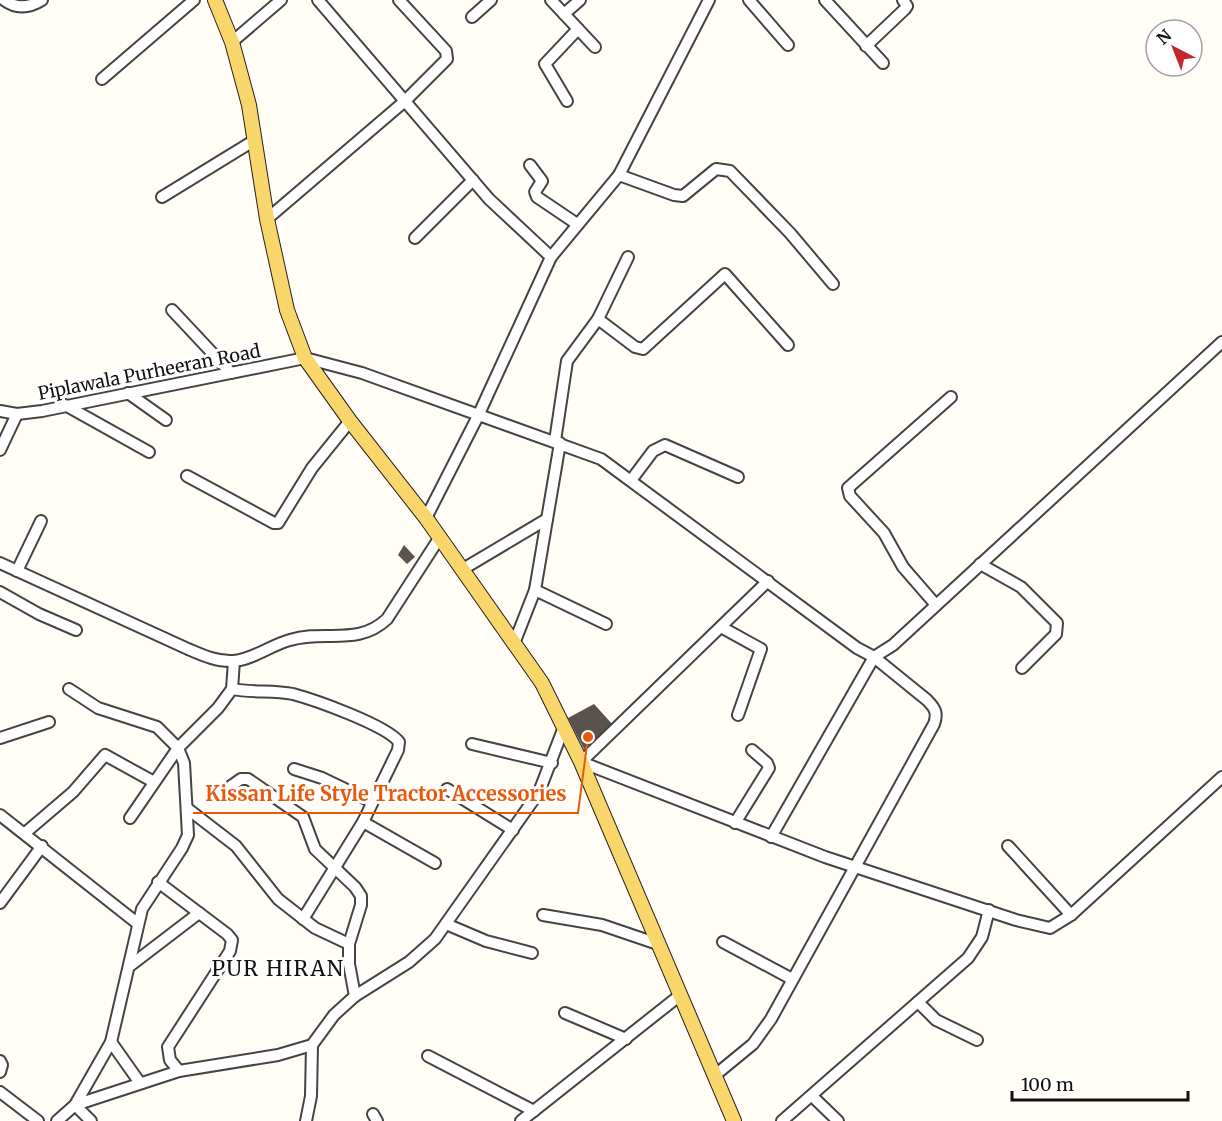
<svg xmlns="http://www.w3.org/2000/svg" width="1222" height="1121" font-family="Merriweather,serif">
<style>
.building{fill:#5a524d}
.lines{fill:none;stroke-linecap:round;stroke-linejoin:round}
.minor-casing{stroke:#444;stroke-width:14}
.major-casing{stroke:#222;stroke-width:16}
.minor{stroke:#fff;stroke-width:10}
.major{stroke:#f9d66b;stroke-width:14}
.labels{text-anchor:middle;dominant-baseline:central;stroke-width:6;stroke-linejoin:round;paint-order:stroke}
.street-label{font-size:18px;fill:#111;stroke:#fff}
.quarter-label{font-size:21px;letter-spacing:1.5px;fill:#111;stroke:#fff}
.leader{fill:none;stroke:#e8590c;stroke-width:2}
.callout-dot{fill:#e8590c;stroke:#fff;stroke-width:2}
.callout-label{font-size:20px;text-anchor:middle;font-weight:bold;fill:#e8590c;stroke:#fff;stroke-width:6;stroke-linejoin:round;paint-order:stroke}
</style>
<rect width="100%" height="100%" fill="#fffdf5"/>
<!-- building -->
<g class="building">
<polygon points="404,545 415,557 407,564 398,555"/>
<polygon points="594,704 613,725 584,749 568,718"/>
</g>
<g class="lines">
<!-- minor casing -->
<g class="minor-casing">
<g id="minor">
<path d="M4,0C16,9 29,8 42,0"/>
<polyline points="318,0 489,199 551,257"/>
<polyline points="551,0 595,47"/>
<polyline points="749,0 788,45"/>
<polyline points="825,0 883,63"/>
<polyline points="564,14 580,0"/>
<polyline points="472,17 491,0"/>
<polyline points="232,42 281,0"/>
<polyline points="866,46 905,9 907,6 903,0"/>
<polyline points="102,79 194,0"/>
<polyline points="567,101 545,64 578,29"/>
<polyline points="530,165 542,181 535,192 537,197 577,224"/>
<polyline points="619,175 674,195 683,196 716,169 730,171 790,233 833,284"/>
<polyline points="162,197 255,140"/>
<polyline points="267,219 405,101 447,59 446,51 399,0"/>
<polyline points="415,238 473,180"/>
<polyline points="172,310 231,373"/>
<polyline points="598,319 635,347 643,349 725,274 788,345"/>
<polyline points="128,393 166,420"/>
<polyline points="65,405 149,452"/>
<path d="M0,411L17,414L42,411L305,358L362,373L601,459L857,648L874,657L927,700C935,708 938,713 934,724L771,1019L753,1044L714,1076"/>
<polyline points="555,441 567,361 598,319 628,257"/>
<polyline points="0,450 17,414"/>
<polyline points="187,476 274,523 278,523 312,468 350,421"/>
<polyline points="632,479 653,451 665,445 738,477"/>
<polyline points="426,518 478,416 551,257 619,175 709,0"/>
<path d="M0,563L188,649C202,655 217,662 233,661C252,660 271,645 290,640C325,629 357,647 387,619L440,537"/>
<polyline points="980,564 1021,587 1057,623 1056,634 1022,668"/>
<polyline points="463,569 547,519"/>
<polyline points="17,571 41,521"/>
<polyline points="768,581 581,762 825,857 1016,920 1050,928 1071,915 1222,777"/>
<polyline points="535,590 606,624"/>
<polyline points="0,592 39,614 76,630"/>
<polyline points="936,605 903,567 884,533 850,496 848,488 951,397"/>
<polyline points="721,627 761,649 738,715"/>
<polyline points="515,641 535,590 560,443"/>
<polyline points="69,689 98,708 157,727 178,748 184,763 188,835 182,848 142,909 111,1042 75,1105 91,1121"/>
<path d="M232,689C252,693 273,690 293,694C315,700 386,725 399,742L398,750L363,822L303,919"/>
<polyline points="0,738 49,722"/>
<polyline points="472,744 552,763"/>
<polyline points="294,769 322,778 372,802"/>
<polyline points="447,789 513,830"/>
<polyline points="188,809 236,846 278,899 315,928 349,944"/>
<polyline points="0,815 137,923"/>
<polyline points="130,818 178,748 218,708 232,689 234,661"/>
<polyline points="363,822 435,863"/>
<polyline points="735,823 769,768 767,763 752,750"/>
<polyline points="25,833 73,792 105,755 154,782"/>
<polyline points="771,837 874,657 893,645 1222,342"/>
<polyline points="1008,846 1071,915"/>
<polyline points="158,882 227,934 232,940 230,951 168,1047 170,1060 179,1071"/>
<polyline points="0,903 42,846"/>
<polyline points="543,915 602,925 658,944"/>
<polyline points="446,924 486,941 532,953"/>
<polyline points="723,942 792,979"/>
<polyline points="131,965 199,913"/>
<polyline points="355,996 409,962 435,939 539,792 564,727"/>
<polyline points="918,1002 936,1020 977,1040"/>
<polyline points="565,1013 626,1039"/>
<polyline points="111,1042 140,1083"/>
<polyline points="428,1056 534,1111"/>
<polyline points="0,1061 2,1065 0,1072"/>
<polyline points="0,1092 38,1121"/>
<polyline points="812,1096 838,1121"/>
<polyline points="373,1114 377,1121"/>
<polyline points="57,1121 75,1105 179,1071 278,1055 312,1045 334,1015 355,996 349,964 349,944 361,905 361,896 355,887 315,849 303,817 248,779 241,779 231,786"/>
<polyline points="306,1121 311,1096 312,1045"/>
<polyline points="521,1121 679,996"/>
<polyline points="782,1121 968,958 982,937 989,910"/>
</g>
</g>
<!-- major casing -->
<g class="major-casing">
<polyline id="major" points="215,0 232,42 249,105 267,219 287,310 305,358 350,421 426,518 542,683 581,762 734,1121"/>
</g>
<!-- minor -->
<use href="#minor" class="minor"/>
<!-- major -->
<use href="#major" class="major"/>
</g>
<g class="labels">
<!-- street labels -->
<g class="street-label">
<text transform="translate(149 372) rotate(-11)">Piplawala Purheeran Road</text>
</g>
<!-- quarter labels -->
<g class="quarter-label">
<text x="278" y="968">PUR HIRAN</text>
</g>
</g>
<!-- callouts -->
<path class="leader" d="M588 737L578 813H193"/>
<circle class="callout-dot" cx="588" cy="737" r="6"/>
<g class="callout-label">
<text x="386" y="801">Kissan Life Style Tractor Accessories</text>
</g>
<!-- north arrow -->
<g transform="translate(1174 48) rotate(318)"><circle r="28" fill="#ffffff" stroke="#a0a0a0" stroke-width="1.5"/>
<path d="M0-4.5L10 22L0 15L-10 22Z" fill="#c4262e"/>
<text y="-9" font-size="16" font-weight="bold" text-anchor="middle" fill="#111111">N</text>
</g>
<!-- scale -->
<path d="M1012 1091v9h176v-9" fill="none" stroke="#111111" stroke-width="3"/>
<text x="1021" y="1091" font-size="18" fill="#111111" stroke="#ffffff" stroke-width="4.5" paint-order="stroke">100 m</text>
</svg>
